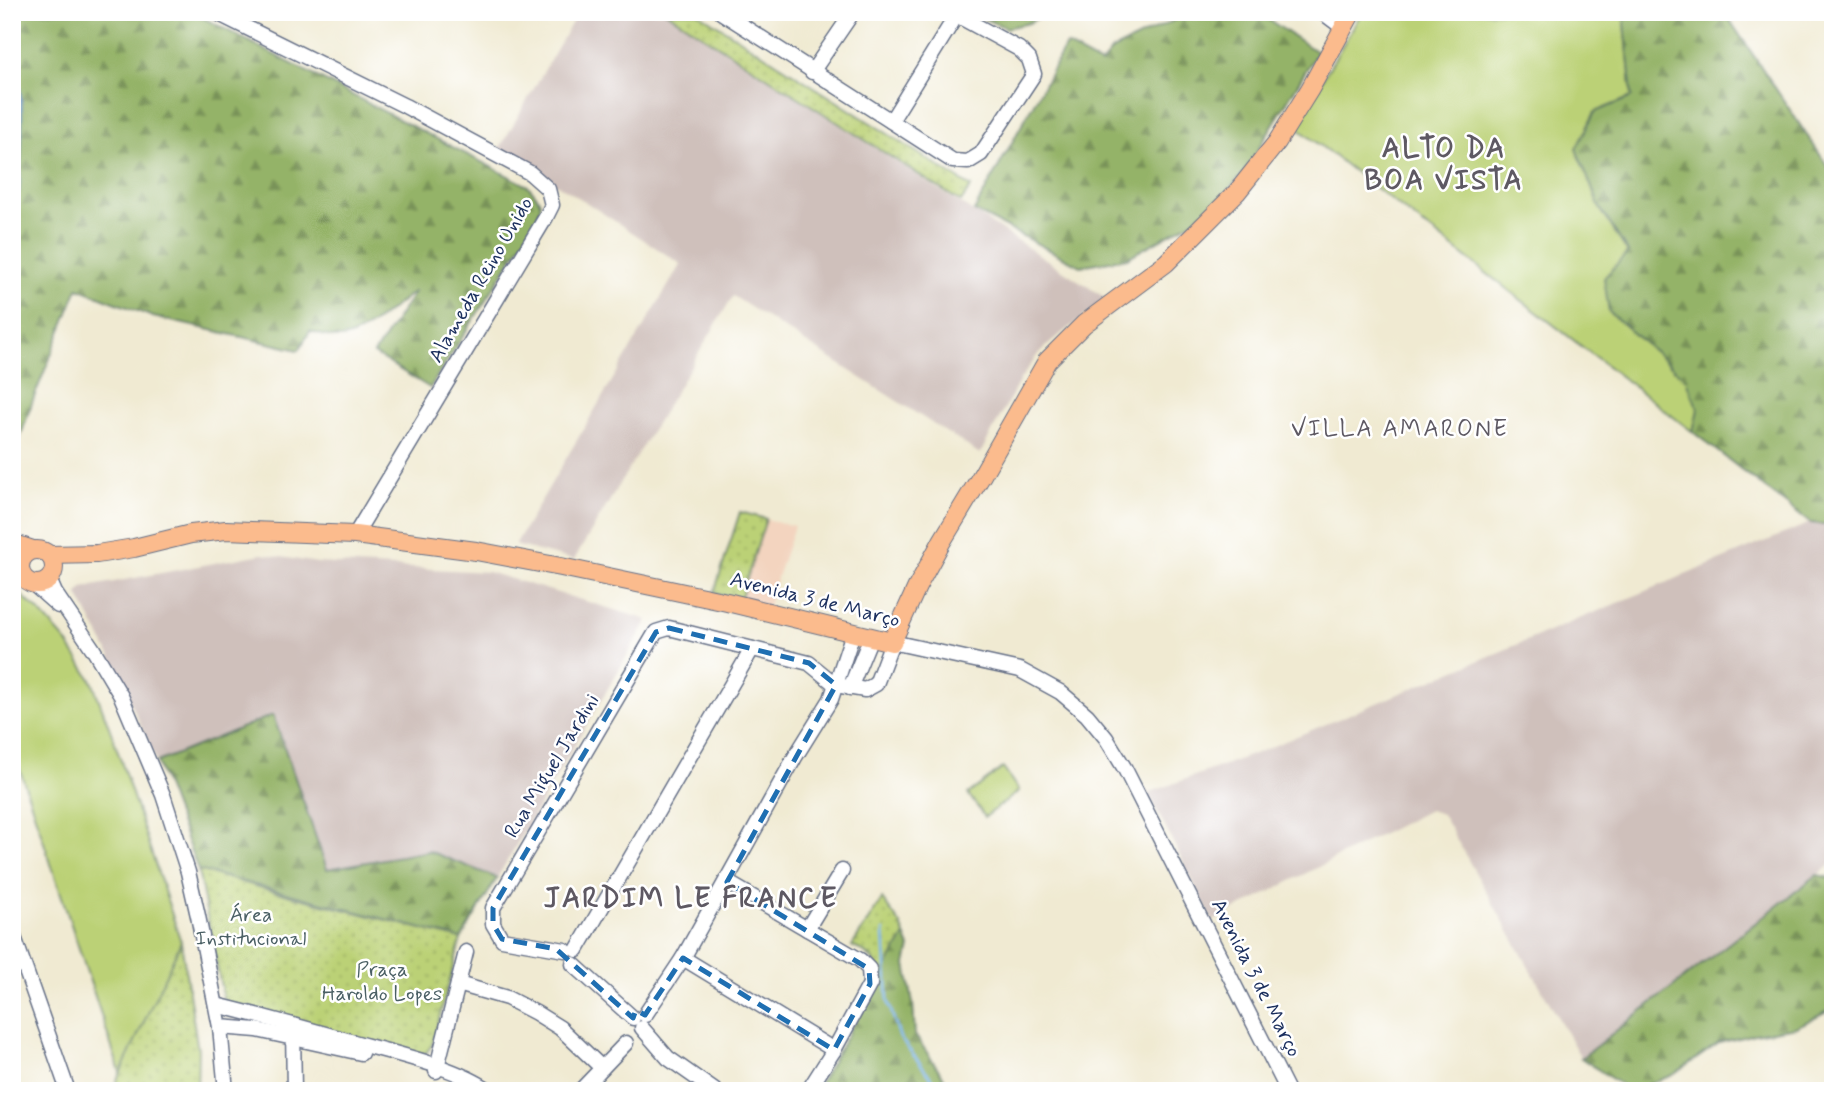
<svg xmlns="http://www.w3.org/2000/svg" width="1845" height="1103" font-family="Mynerve,sans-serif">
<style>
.built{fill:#f3d4bf}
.industrial{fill:#cfc0bb}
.grass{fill:#bbd176;stroke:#6b806a;stroke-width:2}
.forest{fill:url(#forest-firs);stroke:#587162;stroke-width:2}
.park{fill:url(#park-dots);stroke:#6b806a;stroke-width:2}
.water{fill:#81b9f1;stroke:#4e74a8;stroke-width:2}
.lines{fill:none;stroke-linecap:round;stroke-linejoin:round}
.stream{stroke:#81b9f1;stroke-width:2.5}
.minor-casing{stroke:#667087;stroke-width:17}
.major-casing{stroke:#667087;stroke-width:20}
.minor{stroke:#fff;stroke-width:14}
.major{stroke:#fbbb8d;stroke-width:18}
.marked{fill:none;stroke:#1f6fb2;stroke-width:5;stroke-dasharray:14 9;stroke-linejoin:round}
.labels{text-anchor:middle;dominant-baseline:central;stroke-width:5;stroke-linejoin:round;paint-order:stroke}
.street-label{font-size:21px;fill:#1b2f5e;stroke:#fff}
.park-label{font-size:21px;fill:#4b6065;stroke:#fff}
.quarter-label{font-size:24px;letter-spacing:2px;fill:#5e5963;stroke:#fff}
.district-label{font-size:28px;font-weight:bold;letter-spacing:2px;fill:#5e5963;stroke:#fff}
</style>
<defs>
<pattern id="forest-firs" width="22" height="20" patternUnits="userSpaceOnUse" patternTransform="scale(1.75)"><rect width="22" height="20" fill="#94b367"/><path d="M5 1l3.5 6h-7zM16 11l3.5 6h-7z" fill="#789258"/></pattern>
<pattern id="park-dots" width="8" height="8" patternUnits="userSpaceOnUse" patternTransform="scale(1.75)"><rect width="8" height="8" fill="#bbd176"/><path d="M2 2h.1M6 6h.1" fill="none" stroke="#a0b468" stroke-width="1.8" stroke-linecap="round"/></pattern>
</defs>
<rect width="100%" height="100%" fill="#fff"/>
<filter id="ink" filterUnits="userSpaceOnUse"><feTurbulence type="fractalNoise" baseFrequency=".0143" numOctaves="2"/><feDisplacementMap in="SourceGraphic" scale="14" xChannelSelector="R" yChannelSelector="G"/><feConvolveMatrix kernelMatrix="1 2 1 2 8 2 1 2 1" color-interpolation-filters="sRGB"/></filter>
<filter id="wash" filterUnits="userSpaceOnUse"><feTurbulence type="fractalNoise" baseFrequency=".00686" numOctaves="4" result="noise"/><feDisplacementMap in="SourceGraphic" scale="28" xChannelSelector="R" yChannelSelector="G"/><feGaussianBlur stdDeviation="1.57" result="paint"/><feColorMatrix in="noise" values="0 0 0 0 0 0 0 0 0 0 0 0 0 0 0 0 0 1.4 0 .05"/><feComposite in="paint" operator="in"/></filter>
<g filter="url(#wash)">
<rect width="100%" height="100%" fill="#f0ead2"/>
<!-- built -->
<polygon class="built" points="766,519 794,526 767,608 740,600"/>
<!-- industrial -->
<g class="industrial">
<polygon points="578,12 666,12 1107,299 1063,332 1038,354 1021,378 980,454 733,296 574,560 515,545 681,264 570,192 498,151"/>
<polygon points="1810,523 1833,525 1833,863 1581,1058 1442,814 1429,810 1213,921 1148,793 1254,754"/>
<polygon points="262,554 318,563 488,572 648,620 497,878 429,851 327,869 273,715 157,762 111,657 78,595 82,588"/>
</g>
<!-- grass -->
<g class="grass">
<polygon points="1362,12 1624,12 1632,97 1595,112 1600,208 1628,253 1609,312 1686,379 1698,409 1693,432 1295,126"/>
<polygon points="12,587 40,612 66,641 92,681 115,743 181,942 121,1075 12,746"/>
<polygon points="1003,768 1019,791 985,817 968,794"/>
</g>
<!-- forest -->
<g class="forest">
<path d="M12,12H192L528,186C545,204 542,205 533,226L430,388L374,354L415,291C396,304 364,336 342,338C332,339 319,334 310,331L299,350L153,317L78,288L33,400L12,461V276L16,257L12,256Z"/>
<polygon points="969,12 1047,12 1029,23 1006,28"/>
<polygon points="1191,12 1257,12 1317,52 1243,174 1207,213 1127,258 1080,266 974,211 1066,45 1101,64 1112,50"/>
<polygon points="1624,12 1730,12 1731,22 1833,174 1833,525 1810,523 1693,432 1698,409 1686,379 1609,312 1604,278 1628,252 1600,208 1576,149 1595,112 1632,97"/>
<polygon points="273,715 327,869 429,851 497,878 461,939 198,870 157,762"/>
<polygon points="1817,875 1833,878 1833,1009 1796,1027 1754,1034 1719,1043 1673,1075 1630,1091 1581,1058"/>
<polygon points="905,935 910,947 906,964 913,1003 915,1035 953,1091 815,1091"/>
</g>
<!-- park -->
<g class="park">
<polygon points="666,12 697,12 971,187 961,202"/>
<polygon points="740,512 766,519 740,600 714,593"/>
<polygon points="198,870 291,896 461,939 432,1045 426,1053 418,1054 224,1002"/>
<path d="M882,899L901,925L905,935L879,980C878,960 869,954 852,946Z"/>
<polygon points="181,942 198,1050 197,1091 112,1091"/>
</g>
<!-- water -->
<path class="water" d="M12,64C28,85 20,162 19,191L12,200Z"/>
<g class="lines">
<!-- stream -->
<polyline class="stream" points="884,931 888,1001 900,1038 930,1076 938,1091"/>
</g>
</g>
<g filter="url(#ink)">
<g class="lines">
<!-- minor casing -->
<g class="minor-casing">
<g id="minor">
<polyline points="215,12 405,106 530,173 548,189 552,205 546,217 355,535"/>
<polyline points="721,12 953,161 968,162 981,154 1034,74 1029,59 1019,49 951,12"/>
<polyline points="1322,12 1342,27"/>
<polyline points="812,72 853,12"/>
<polyline points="891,121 956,16"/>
<polyline points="49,579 55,593 93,649 121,696 163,795 188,872 198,916 220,1027 226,1091"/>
<polyline points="32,583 58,606"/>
<polyline points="850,688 871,637"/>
<polyline points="727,882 860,960 869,969 870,984 834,1050 808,1091"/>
<polyline points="807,929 842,871"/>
<polyline points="12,931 68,1091"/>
<polyline points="565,950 502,939 493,924 493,908 656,632 669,628 809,663 836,685 865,690 876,684 892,642 1020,670 1060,692 1087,715 1106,738 1125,769 1288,1091"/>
<polyline points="577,950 752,649"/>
<polyline points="683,958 834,1050"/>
<polyline points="573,964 633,1018"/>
<polyline points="458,984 507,998 536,1013 560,1028 602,1068"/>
<path d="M216,1005C267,1017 318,1032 368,1046C405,1056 459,1069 490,1091"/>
<polyline points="645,1015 683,958 795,757 831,699 853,633"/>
<polyline points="220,1027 257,1030 361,1053"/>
<polyline points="642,1028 668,1058 715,1091"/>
<polyline points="293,1029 294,1091"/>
<polyline points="436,1071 466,952"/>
<polyline points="580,1091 626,1043"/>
</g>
</g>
<!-- major casing -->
<g class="major-casing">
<g id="major">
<polyline points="12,543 33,550"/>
<circle cx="37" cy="567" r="17"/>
<polyline points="49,555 97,554 134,548 191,534 226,530 355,535 476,551 561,567 727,602 892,642 917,587 942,541 982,475 1047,361 1084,324 1166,263 1237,192 1277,142 1310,89 1352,12"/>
</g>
</g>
<!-- minor -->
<use href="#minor" class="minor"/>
<!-- major -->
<use href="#major" class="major"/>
</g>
</g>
<!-- marked area -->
<path class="marked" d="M669,628L809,663L836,685L727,882L869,969L870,984L834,1050L683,958L645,1015L636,1010L633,1018L556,949L502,939L493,924V908L656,632Z"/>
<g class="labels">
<!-- street labels -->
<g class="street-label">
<text transform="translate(481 280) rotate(-60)">Alameda Reino Unido</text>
<text transform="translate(815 600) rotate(14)">Avenida 3 de Março</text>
<text transform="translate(552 766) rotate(-59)">Rua Miguel Jardini</text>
<text transform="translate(1256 978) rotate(63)">Avenida 3 de Março</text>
</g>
<!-- park labels -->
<g class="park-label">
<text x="251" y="915">Área<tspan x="251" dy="24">Institucional</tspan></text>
<text x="382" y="970">Praça<tspan x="382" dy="24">Haroldo Lopes</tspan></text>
</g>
<!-- quarter labels -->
<g class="quarter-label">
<text x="1400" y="429">VILLA AMARONE</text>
</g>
<!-- district labels -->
<g class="district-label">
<text x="1444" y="149">ALTO DA<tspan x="1444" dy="32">BOA VISTA</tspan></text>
<text x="691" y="899">JARDIM LE FRANCE</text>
</g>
</g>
<!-- margin -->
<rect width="1845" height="1103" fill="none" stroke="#fff" stroke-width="42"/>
</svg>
